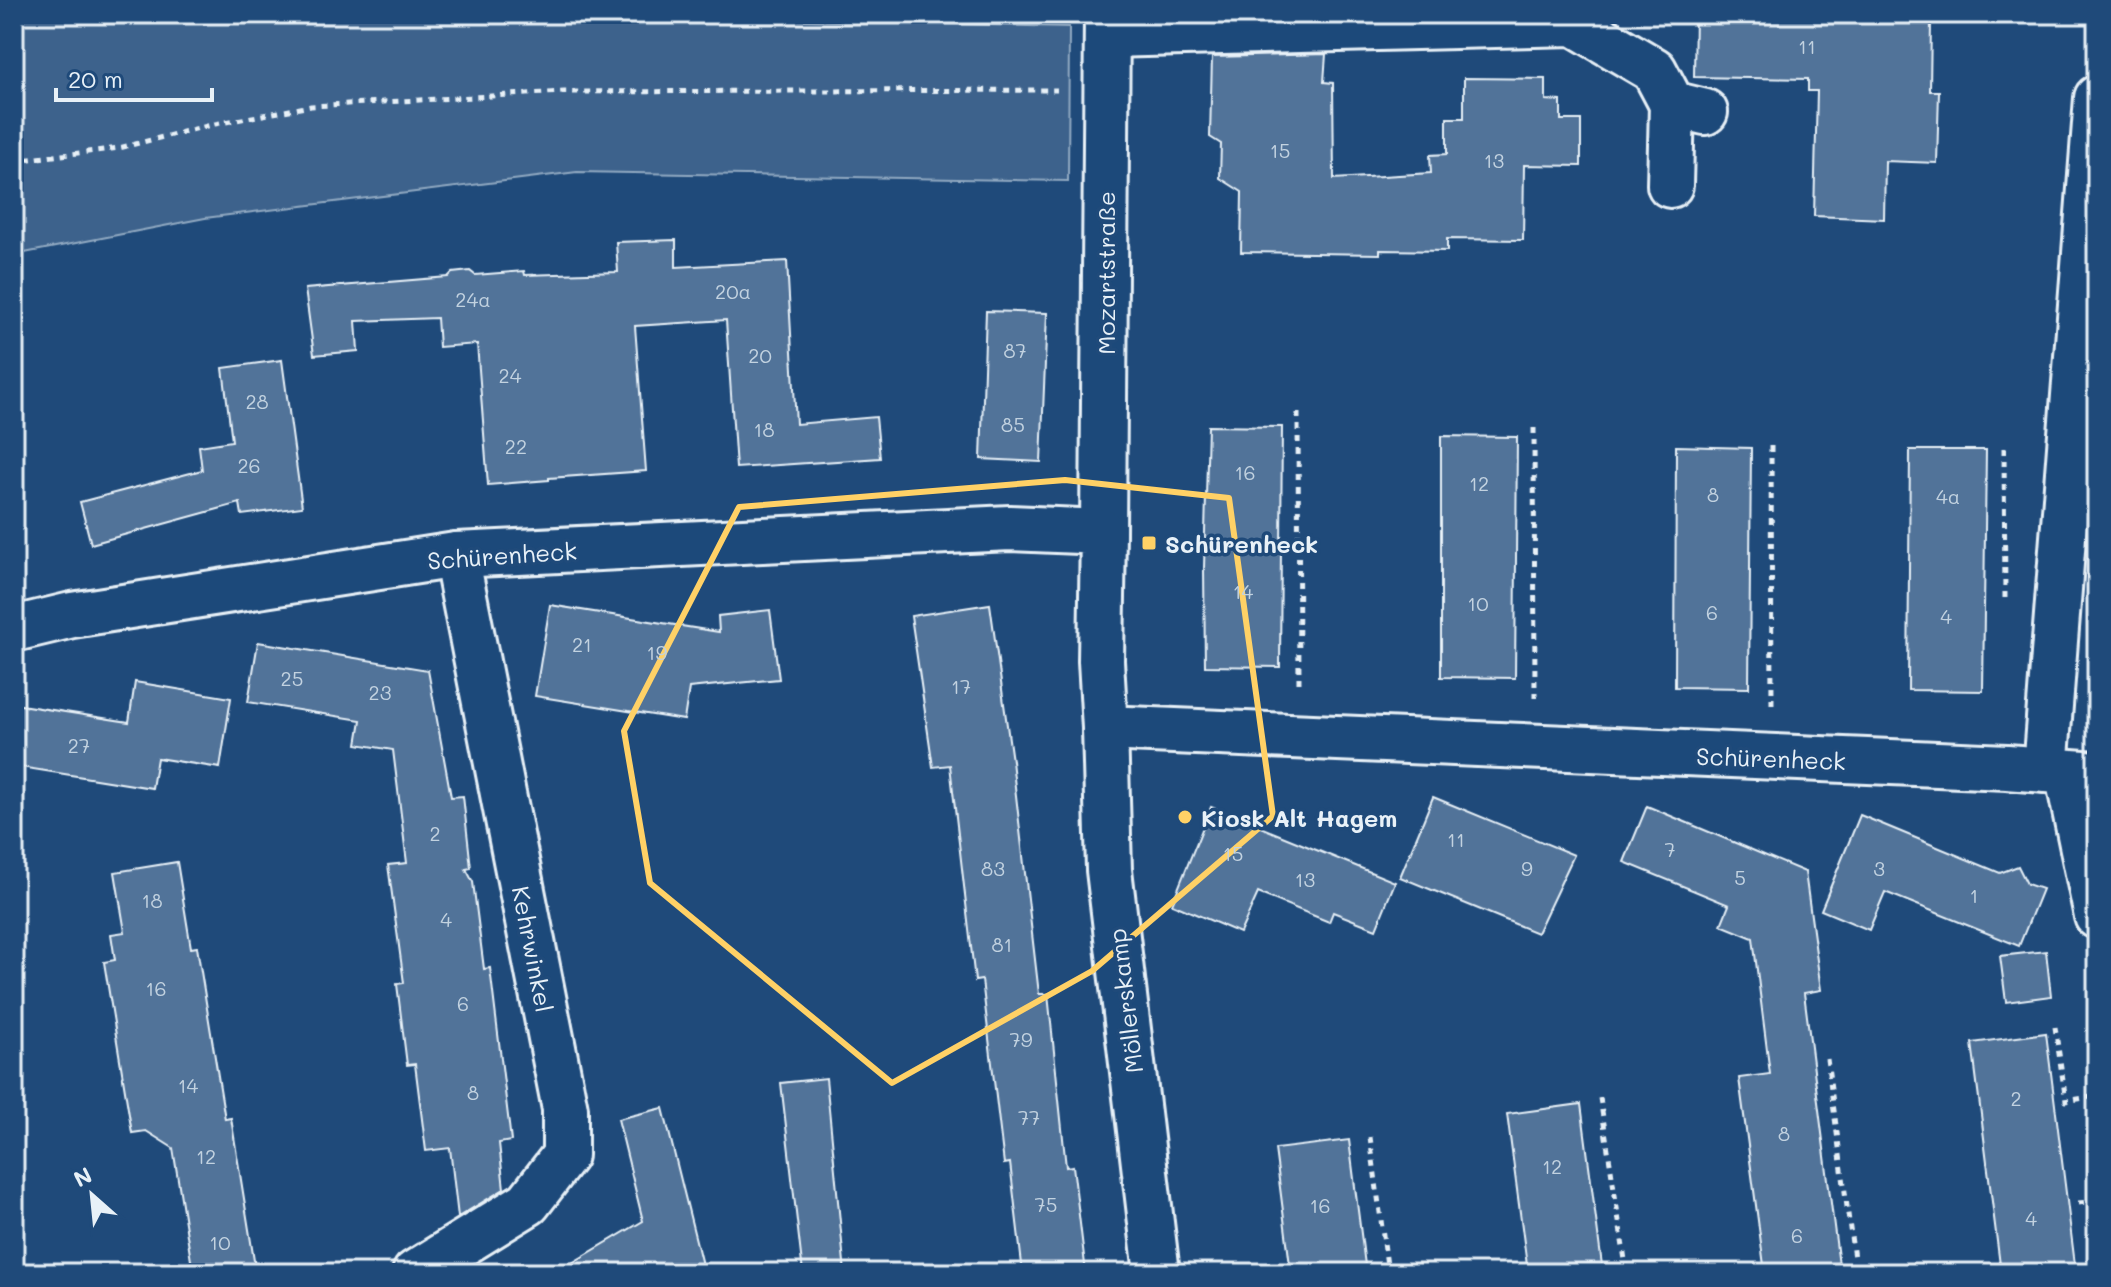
<svg xmlns="http://www.w3.org/2000/svg" width="2111" height="1287" font-family="Mali,sans-serif">
<style>
.built{fill:#2e5683}
.green{fill:#3c628c;stroke:#92aac2;stroke-width:2}
.building{fill:#517399;stroke:#e8f1f8;stroke-width:2}
.lines{fill:none;stroke-linecap:round;stroke-linejoin:round}
.minor-casing{stroke:#e8f1f8;stroke-width:50}
.path{stroke:#e8f1f8;stroke-width:5;stroke-dasharray:6 6;stroke-linecap:butt}
.minor{stroke:#1f4a7a;stroke-width:44}
.marked{fill:none;stroke:#ffd166;stroke-width:6;stroke-linejoin:round}
.poi-dot{fill:#ffd166;stroke:#1f4a7a;stroke-width:3}
.labels{text-anchor:middle;dominant-baseline:central;stroke-width:7;stroke-linejoin:round;paint-order:stroke}
.number-label{font-size:20px;fill:#c2d2e0}
.street-label{font-size:24px;fill:#e8f1f8;stroke:#1f4a7a}
.poi-label{font-size:24px;font-weight:bold;fill:#e8f1f8;stroke:#1f4a7a;text-anchor:start}
</style>
<rect width="100%" height="100%" fill="#1f4a7a"/>
<filter id="ink" filterUnits="userSpaceOnUse"><feTurbulence type="fractalNoise" baseFrequency=".0125" numOctaves="2"/><feDisplacementMap in="SourceGraphic" scale="16" xChannelSelector="R" yChannelSelector="G"/><feConvolveMatrix kernelMatrix="1 2 1 2 8 2 1 2 1" color-interpolation-filters="sRGB"/></filter>
<g filter="url(#ink)">
<!-- built -->
<polygon class="built" points="563,14 1069,14 1069,27"/>
<!-- green -->
<polygon class="green" points="14,14 566,14 1069,27 1068,181 577,172 205,218 14,255"/>
<!-- building -->
<g class="building">
<polygon points="1695,14 1842,14 1842,20 1931,21 1930,91 1939,91 1937,163 1885,161 1884,219 1814,216 1817,91 1808,91 1808,79 1694,77"/>
<polygon points="1326,54 1324,82 1333,83 1334,179 1431,173 1430,155 1447,154 1447,118 1464,118 1464,78 1546,79 1546,100 1561,101 1561,120 1581,120 1581,166 1524,165 1523,240 1447,239 1447,251 1380,250 1380,254 1241,252 1242,192 1220,178 1221,144 1210,137 1212,57"/>
<polygon points="676,240 676,267 787,261 796,424 876,417 880,458 736,468 726,320 635,326 646,471 549,478 549,480 488,485 477,344 439,347 437,318 356,321 358,351 314,355 305,289 448,277 452,273 470,271 475,275 524,271 525,275 618,272 616,242"/>
<polygon points="986,311 1047,313 1041,462 981,459"/>
<polygon points="282,360 302,507 242,515 240,503 91,544 80,502 202,470 199,446 232,441 223,368"/>
<polygon points="1208,426 1282,427 1280,667 1205,666 1204,568"/>
<polygon points="1441,436 1517,437 1515,678 1441,677"/>
<polygon points="1676,446 1751,448 1749,688 1675,687"/>
<polygon points="1910,450 1986,450 1983,691 1908,690"/>
<polygon points="990,604 1012,761 1039,994 1048,994 1066,1167 1073,1166 1086,1273 1023,1273 1010,1163 1004,1164 982,980 975,981 950,765 933,767 911,616"/>
<polygon points="550,605 719,632 718,616 770,610 779,679 689,688 684,720 535,696"/>
<polygon points="258,642 428,670 451,797 463,796 471,868 466,869 473,882 484,969 490,968 511,1141 499,1143 504,1189 458,1217 450,1148 426,1151 415,1064 407,1065 397,984 404,983 388,865 407,863 393,750 357,744 361,720 248,702"/>
<polygon points="135,682 231,698 220,768 157,758 152,788 14,766 14,704 129,722"/>
<polygon points="1433,797 1574,855 1537,933 1400,877"/>
<polygon points="1647,806 1805,872 1821,990 1804,993 1840,1273 1765,1273 1739,1078 1770,1074 1753,938 1721,925 1729,905 1624,862"/>
<polygon points="1211,807 1395,882 1376,929 1333,912 1329,922 1258,893 1240,933 1172,904"/>
<polygon points="1860,815 2000,873 2018,866 2027,884 2042,889 2019,946 1885,892 1869,930 1821,910"/>
<polygon points="177,862 191,948 197,947 225,1119 231,1118 256,1273 193,1273 173,1148 146,1131 132,1133 104,962 115,960 111,934 125,932 115,872"/>
<polygon points="2046,951 2051,996 2006,1002 2000,956"/>
<polygon points="2046,1033 2076,1273 2001,1273 1972,1043"/>
<polygon points="826,1078 845,1273 803,1273 781,1083"/>
<polygon points="1581,1104 1603,1273 1528,1273 1507,1114"/>
<polygon points="663,1108 704,1273 555,1273 643,1221 618,1119"/>
<polygon points="1349,1140 1366,1273 1291,1273 1275,1149"/>
</g>
<g class="lines">
<!-- minor casing -->
<g class="minor-casing">
<g id="minor">
<polyline points="1107,35 1574,23 1654,70 1672,104 1705,112"/>
<polyline points="1670,185 1672,104"/>
<polyline points="1103,532 1107,14"/>
<polyline points="14,629 72,615 456,555 1010,528 1103,532 1101,661 1105,728 2007,767 2097,774"/>
<polyline points="1105,728 1109,870 1157,1273"/>
<polyline points="2045,770 2097,98"/>
<polyline points="2067,772 2097,916"/>
<polyline points="415,1273 528,1203 565,1155 565,1109 456,555"/>
</g>
</g>
<!-- path -->
<g class="path">
<polyline points="14,161 119,148 215,124 311,106 564,92 1057,90"/>
<polyline points="1298,413 1299,688"/>
<polyline points="1534,428 1535,698"/>
<polyline points="1771,446 1772,709"/>
<polyline points="2004,448 2005,598"/>
<polyline points="2055,1027 2066,1101 2097,1096"/>
<polyline points="1827,1059 1856,1273"/>
<polyline points="1600,1098 1627,1273"/>
<polyline points="1370,1137 1388,1273"/>
<polyline points="2078,1203 2097,1201"/>
</g>
<!-- minor -->
<use href="#minor" class="minor"/>
</g>
</g>
<!-- marked area -->
<path class="marked" d="M1065,480L1229,498L1273,816L1092,971L892,1083L650,883L624,731L739,507Z"/>
<!-- markers -->
<g class="poi-dot">
<rect x="1141" y="535" width="16" height="16" rx="4"/>
<circle cx="1185" cy="817" r="8"/>
</g>
<g class="labels">
<!-- number labels -->
<g class="number-label">
<text x="1807" y="46">11</text>
<text x="1280" y="150">15</text>
<text x="1494" y="160">13</text>
<text x="733" y="291">20a</text>
<text x="473" y="299">24a</text>
<text x="1015" y="350">87</text>
<text x="760" y="355">20</text>
<text x="510" y="375">24</text>
<text x="257" y="401">28</text>
<text x="1013" y="424">85</text>
<text x="764" y="429">18</text>
<text x="516" y="446">22</text>
<text x="249" y="465">26</text>
<text x="1245" y="472">16</text>
<text x="1479" y="483">12</text>
<text x="1713" y="494">8</text>
<text x="1948" y="496">4a</text>
<text x="1243" y="591">14</text>
<text x="1478" y="603">10</text>
<text x="1712" y="612">6</text>
<text x="1946" y="616">4</text>
<text x="582" y="644">21</text>
<text x="657" y="652">19</text>
<text x="292" y="678">25</text>
<text x="961" y="686">17</text>
<text x="380" y="692">23</text>
<text x="79" y="745">27</text>
<text x="435" y="833">2</text>
<text x="1456" y="839">11</text>
<text x="1670" y="849">7</text>
<text x="1233" y="853">15</text>
<text x="993" y="868">83</text>
<text x="1527" y="868">9</text>
<text x="1879" y="868">3</text>
<text x="1740" y="877">5</text>
<text x="1305" y="879">13</text>
<text x="1974" y="895">1</text>
<text x="152" y="900">18</text>
<text x="446" y="919">4</text>
<text x="1002" y="944">81</text>
<text x="156" y="988">16</text>
<text x="463" y="1003">6</text>
<text x="1021" y="1039">79</text>
<text x="188" y="1085">14</text>
<text x="473" y="1092">8</text>
<text x="2016" y="1098">2</text>
<text x="1029" y="1117">77</text>
<text x="1784" y="1133">8</text>
<text x="206" y="1156">12</text>
<text x="1552" y="1166">12</text>
<text x="1046" y="1204">75</text>
<text x="1320" y="1205">16</text>
<text x="2031" y="1218">4</text>
<text x="1797" y="1235">6</text>
<text x="220" y="1242">10</text>
</g>
<!-- street labels -->
<g class="street-label">
<text transform="translate(1105 273) rotate(-90)">Mozartstraße</text>
<text transform="translate(502 555) rotate(-4)">Schürenheck</text>
<text transform="translate(1771 758) rotate(2)">Schürenheck</text>
<text transform="translate(533 949) rotate(79)">Kehrwinkel</text>
<text transform="translate(1125 1001) rotate(-97)">Möllerskamp</text>
</g>
<!-- poi labels -->
<g class="poi-label">
<text x="1165" y="543">Schürenheck</text>
<text x="1201" y="817">Kiosk Alt Hagem</text>
</g>
</g>
<!-- margin -->
<rect width="2111" height="1287" fill="none" stroke="#1f4a7a" stroke-width="48"/>
<rect x="24" y="24" width="2063" height="1239" fill="none" stroke="#e8f1f8" stroke-width="3" filter="url(#ink)"/>
<!-- north arrow -->
<g transform="translate(92 1195) rotate(333)" stroke="#1f4a7a" stroke-width="6" paint-order="stroke">
<path d="M0-6L14 30L0 20L-14 30Z" fill="#e8f1f8"/>
<text y="-12" font-size="22" font-weight="bold" text-anchor="middle" fill="#e8f1f8">N</text>
</g>
<!-- scale -->
<path d="M56 88v12h156v-12" fill="none" stroke="#e8f1f8" stroke-width="4"/>
<text x="68" y="88" font-size="24" fill="#e8f1f8" stroke="#1f4a7a" stroke-width="6" paint-order="stroke">20 m</text>
</svg>
